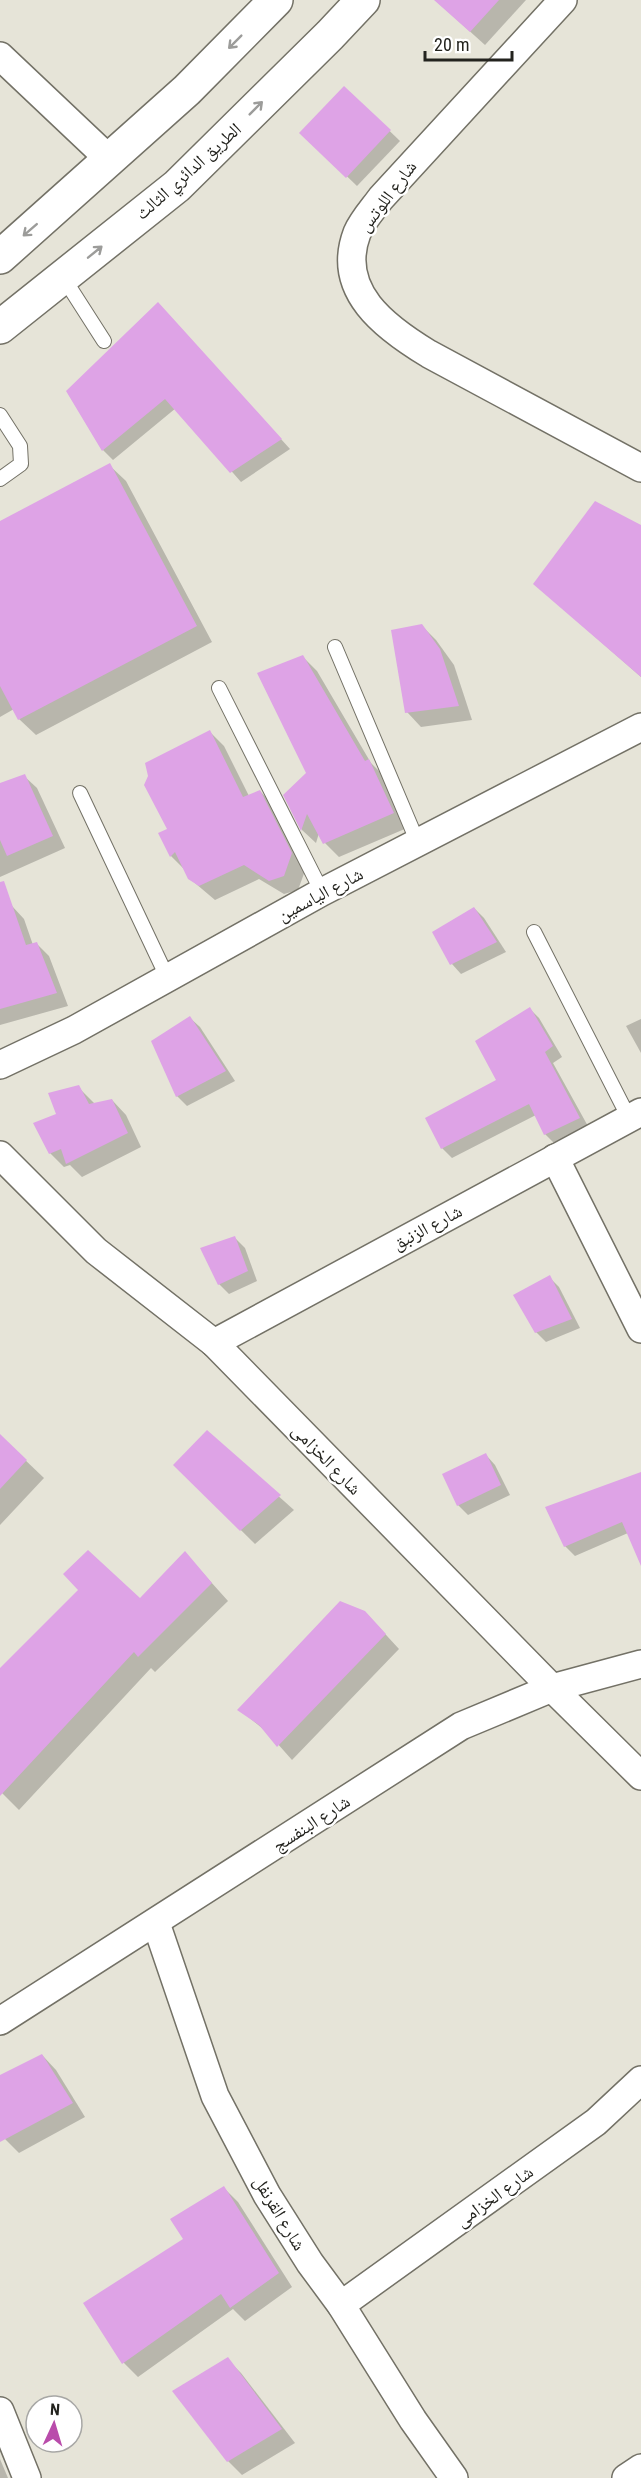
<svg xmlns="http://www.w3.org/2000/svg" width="641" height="2478" font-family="'Roboto Condensed','Noto Naskh Arabic',sans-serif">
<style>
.shadow{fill:#0003}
.building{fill:#dea3e6}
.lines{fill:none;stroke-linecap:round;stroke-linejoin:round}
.service-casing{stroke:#737166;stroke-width:16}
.minor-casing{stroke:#737166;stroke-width:30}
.primary-casing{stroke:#737166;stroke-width:36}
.service{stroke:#fff;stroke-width:14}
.minor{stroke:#fff;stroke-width:27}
.primary{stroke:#fff;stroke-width:33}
.oneway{stroke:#9c9c9a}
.labels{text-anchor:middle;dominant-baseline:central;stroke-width:5;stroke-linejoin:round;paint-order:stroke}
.street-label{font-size:18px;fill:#23231e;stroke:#fff}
</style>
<rect width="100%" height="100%" fill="#e6e4d8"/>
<!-- shadow -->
<g class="shadow">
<polygon points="435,0 526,0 485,45"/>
<polygon points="345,88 400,141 357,186 302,133"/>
<polygon points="168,314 290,449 241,482 176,408 113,460 103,450 68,391"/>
<polygon points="109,465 126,481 212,642 36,735 19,719 14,709 0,717 0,522"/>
<polygon points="641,526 641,677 535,584"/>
<polygon points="422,626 436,640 454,665 472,720 421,727 407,712"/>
<polygon points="303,657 317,671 371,763 383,775 407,828 339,857 325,843 319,833 316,843 302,830 285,795 308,773"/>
<polygon points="210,732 224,746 249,796 260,791 274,806 306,868 298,890 284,894 259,879 215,900 189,878 186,871 171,856 169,830"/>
<polygon points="24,776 37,788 65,848 0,877 0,785"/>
<polygon points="0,883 12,906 24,919 33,945 36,943 49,956 68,1006 0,1025"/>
<polygon points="474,908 484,918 506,952 461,974 452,964"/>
<polygon points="530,1009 539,1018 562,1057 553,1063 589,1128 555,1144 545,1134 536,1115 452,1158 442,1148 498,1081"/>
<polygon points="190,1018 200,1027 235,1081 187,1106 177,1096"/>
<polygon points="641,1019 641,1053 626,1026"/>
<polygon points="78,1087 95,1104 112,1100 126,1115 141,1147 82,1177 70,1165 64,1167 50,1153 58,1115"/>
<polygon points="235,1238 245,1248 257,1281 229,1294 219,1284"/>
<polygon points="549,1277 559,1287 580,1328 546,1342 536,1332"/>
<polygon points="207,1432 294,1510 255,1544 175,1465"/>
<polygon points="0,1436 44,1478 0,1525"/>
<polygon points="486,1455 495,1465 510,1495 468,1515 458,1505"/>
<polygon points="641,1476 641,1559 628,1533 575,1556 565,1546"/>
<polygon points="185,1553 228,1601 155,1672 151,1668 19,1810 0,1791 0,1670 140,1600"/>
<polygon points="365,1612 399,1649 292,1760 269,1734 240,1710"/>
<polygon points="42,2055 56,2070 85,2117 19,2153 5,2139 0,2130 0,2077"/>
<polygon points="224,2188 238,2202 292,2287 245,2321 233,2309 138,2377 124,2363 85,2303 185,2240"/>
<polygon points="227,2359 241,2373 295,2443 242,2475 228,2461"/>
<polygon points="0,2459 8,2478 0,2478"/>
</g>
<!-- building -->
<g class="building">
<polygon points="434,0 499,0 470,32"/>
<polygon points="344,86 391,130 346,178 299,133"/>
<polygon points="158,302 282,439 230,473 165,399 102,451 66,391"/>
<polygon points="110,463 197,626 18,720 0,686 0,521"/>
<polygon points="595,501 641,525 641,677 533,584"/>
<polygon points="422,624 440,649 459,706 405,713 391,630"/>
<polygon points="303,655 365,761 369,759 394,813 323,844 307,814 301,831 283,795 306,773 257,673"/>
<polygon points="210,730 243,797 260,790 292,853 284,876 269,881 244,865 199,886 188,879 175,852 170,857 158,833 167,829 144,785 148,776 145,763"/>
<polygon points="25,774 53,836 7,856 0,840 0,783"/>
<polygon points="4,881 26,945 37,942 57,993 0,1009 0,882"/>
<polygon points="474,907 497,942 450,965 432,932"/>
<polygon points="530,1007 553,1046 545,1052 580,1118 544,1135 529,1104 441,1149 425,1118 496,1080 475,1041"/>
<polygon points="190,1016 226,1071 176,1097 151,1041"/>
<polygon points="79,1085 89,1104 112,1099 128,1133 66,1164 61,1149 49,1154 33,1123 56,1114 48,1093"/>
<polygon points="235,1236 248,1271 218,1285 200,1248"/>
<polygon points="550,1275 572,1319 535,1333 513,1295"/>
<polygon points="207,1430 281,1495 240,1531 173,1465"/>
<polygon points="0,1434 27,1460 0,1489"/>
<polygon points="486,1453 501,1485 457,1506 442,1474"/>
<polygon points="641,1472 641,1566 622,1522 564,1547 545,1507"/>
<polygon points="88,1550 140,1598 185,1551 212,1583 138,1657 134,1652 0,1796 0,1668 78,1590 63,1574"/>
<polygon points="340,1601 365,1611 386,1634 277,1747 259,1725 237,1710"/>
<polygon points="42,2054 73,2103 0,2142 0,2075"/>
<polygon points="224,2186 279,2273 230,2308 221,2294 122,2364 83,2303 183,2239 170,2219"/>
<polygon points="228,2357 282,2429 227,2462 172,2391"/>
</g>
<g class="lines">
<!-- service casing -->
<g class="service-casing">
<g id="service">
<polyline points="63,277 104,341"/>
<polyline points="0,415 20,446 21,464 0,479"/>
<polyline points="335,647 418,843"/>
<polyline points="219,688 322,892"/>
<polyline points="80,793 168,979"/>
<polyline points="534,932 629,1118"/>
</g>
</g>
<!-- minor casing -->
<g class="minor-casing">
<g id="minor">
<path d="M563,0L381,198C373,209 362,221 357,233C335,291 386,328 429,354L641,468"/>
<polyline points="0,56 110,160"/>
<polyline points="0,1065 74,1030 322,892 641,727"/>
<polyline points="0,1155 96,1251 214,1343 552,1688 641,1776"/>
<polyline points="555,1158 641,1329"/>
<polyline points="214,1343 641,1112"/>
<polyline points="156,1923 215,2096 267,2195 310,2263 341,2305 413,2420 454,2478"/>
<polyline points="0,2021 461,1726 552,1688 641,1664"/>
<polyline points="341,2305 596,2122 641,2080"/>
<polyline points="0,2411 27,2478"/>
<polyline points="626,2478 641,2468"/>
</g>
</g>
<!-- primary casing -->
<g class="primary-casing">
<g id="primary">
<polyline points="0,257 187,90 276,0"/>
<polyline points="0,327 177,186 330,35 363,0"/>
</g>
</g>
<!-- service -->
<use href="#service" class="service"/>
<!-- minor -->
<use href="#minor" class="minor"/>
<!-- primary -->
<use href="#primary" class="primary"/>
</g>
<!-- one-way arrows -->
<defs><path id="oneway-shaft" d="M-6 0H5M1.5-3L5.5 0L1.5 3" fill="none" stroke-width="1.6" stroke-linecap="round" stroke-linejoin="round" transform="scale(1.5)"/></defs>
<g class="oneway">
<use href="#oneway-shaft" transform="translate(235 42) rotate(135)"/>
<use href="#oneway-shaft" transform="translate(256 108) rotate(-45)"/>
<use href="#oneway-shaft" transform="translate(30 230) rotate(139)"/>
<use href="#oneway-shaft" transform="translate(95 252) rotate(-39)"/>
</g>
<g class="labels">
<!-- street labels -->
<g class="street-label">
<text transform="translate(188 171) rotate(-42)">الطريق الدائري الثالث</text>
<text transform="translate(387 196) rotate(-53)">شارع اللوتس</text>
<text transform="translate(320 894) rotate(-28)">شارع الياسمين</text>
<text transform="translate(427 1227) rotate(-28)">شارع الزنبق</text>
<text transform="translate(327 1459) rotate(46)">شارع الخزامى</text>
<text transform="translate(311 1823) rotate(-33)">شارع البنفسج</text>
<text transform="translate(494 2196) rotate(-36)">شارع الخزامى</text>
<text transform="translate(280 2213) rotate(59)">شارع القرنفل</text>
</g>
</g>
<!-- north arrow -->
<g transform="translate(54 2424) rotate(4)"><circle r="28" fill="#ffffff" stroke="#a7a7a5" stroke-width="1.5"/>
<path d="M0-4.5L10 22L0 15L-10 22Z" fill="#b94cab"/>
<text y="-9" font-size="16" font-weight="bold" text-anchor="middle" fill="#23231e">N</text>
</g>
<!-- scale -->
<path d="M425 51v9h87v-9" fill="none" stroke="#23231e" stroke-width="3"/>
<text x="434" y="51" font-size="18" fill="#23231e" stroke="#ffffff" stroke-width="4.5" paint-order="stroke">20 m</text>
</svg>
